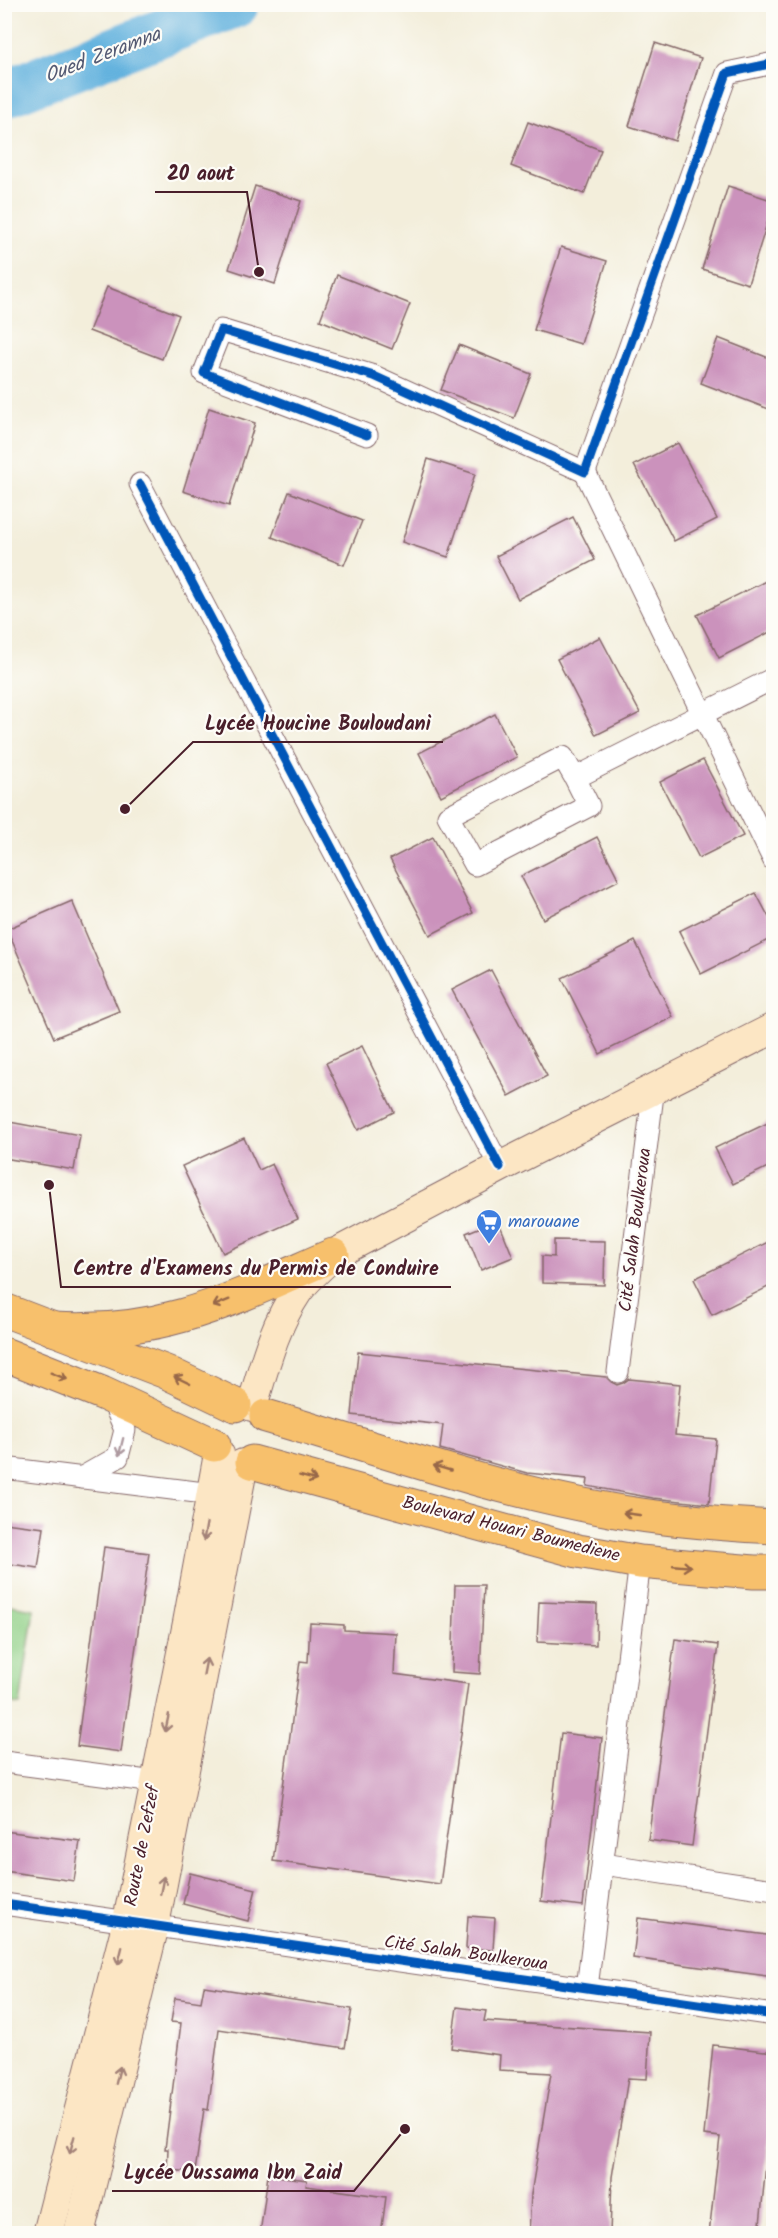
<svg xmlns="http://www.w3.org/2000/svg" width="778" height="2238" font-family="Kalam,sans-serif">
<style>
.green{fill:#90d087;stroke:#6d7859;stroke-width:1.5}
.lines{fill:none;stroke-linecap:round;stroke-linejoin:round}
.river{stroke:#64b2de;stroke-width:48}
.building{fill:#cb92bc}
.street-casing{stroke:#856769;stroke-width:23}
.secondary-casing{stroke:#856769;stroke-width:32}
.highway-casing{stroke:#856769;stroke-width:35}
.street{stroke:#fff;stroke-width:21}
.secondary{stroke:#fce6c4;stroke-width:30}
.highway{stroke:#f7c06c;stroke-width:33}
.cycleway-casing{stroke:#fdfcf7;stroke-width:13}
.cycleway{stroke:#0057b8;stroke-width:9}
.oneway{stroke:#986748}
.oneway2{stroke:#ae9aa0}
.oneway3{stroke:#a38278}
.labels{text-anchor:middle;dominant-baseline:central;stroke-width:4.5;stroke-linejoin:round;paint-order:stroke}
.shop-label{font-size:18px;fill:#366cbe;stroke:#fdfcf7;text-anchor:start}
.street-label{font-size:18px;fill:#4a1f2b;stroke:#fdfcf7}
.water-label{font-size:20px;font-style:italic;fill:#545a73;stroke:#fdfcf7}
.leader{fill:none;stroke:#4a1f2b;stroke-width:2}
.callout-dot{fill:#4a1f2b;stroke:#fdfcf7;stroke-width:2}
.callout-label{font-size:20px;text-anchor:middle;font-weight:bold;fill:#4a1f2b;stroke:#fdfcf7;stroke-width:4.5;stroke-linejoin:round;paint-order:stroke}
</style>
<rect width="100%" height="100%" fill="#fdfcf7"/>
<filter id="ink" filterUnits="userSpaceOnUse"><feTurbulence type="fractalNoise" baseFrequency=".0167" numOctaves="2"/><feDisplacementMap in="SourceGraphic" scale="12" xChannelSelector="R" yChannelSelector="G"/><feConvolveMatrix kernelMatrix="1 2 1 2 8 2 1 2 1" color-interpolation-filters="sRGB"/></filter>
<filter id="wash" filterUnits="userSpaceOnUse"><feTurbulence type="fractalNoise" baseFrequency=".008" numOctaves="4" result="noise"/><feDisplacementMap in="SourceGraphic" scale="24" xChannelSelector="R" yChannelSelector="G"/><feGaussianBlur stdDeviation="1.35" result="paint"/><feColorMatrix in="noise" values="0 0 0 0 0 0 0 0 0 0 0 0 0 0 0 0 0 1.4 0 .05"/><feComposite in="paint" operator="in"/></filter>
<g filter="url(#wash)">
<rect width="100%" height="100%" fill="#f3eedb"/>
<!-- green -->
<polygon class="green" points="5,1604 34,1609 20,1705 5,1703"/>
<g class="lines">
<!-- river -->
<polyline class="river" points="4,94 235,4"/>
</g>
<g id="blocks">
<!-- building -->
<g class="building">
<polygon points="655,43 701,58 675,141 629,126"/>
<polygon points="528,122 601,150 584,194 511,166"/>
<polygon points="255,186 301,201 275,284 229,269"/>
<polygon points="728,186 774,201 748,284 702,269"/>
<polygon points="561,247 607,261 581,344 534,330"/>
<polygon points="337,275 410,304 392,349 320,320"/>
<polygon points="107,287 179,315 162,359 89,331"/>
<polygon points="718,338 774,360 774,411 701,383"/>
<polygon points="459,345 531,374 514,418 441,390"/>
<polygon points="209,408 255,423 229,506 183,491"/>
<polygon points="678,443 717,519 674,541 634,465"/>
<polygon points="428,459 475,474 448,557 402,542"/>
<polygon points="289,492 362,521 344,565 272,537"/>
<polygon points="573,517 595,560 518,599 496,556"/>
<polygon points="774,577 774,630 719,658 697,615"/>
<polygon points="600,637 640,713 596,735 557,659"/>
<polygon points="495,714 517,757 441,796 419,753"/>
<polygon points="703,760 743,836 699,858 660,782"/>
<polygon points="433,837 473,913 430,935 390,859"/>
<polygon points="597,837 619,880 543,919 521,876"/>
<polygon points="756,893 774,927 774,937 701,974 679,931"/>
<polygon points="72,901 119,1011 54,1038 7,929"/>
<polygon points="635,941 673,1017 600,1054 562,978"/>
<polygon points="491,970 547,1076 509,1096 452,990"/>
<polygon points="362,1046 394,1112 358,1130 326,1063"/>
<polygon points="774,1120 774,1164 733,1184 715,1148"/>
<polygon points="4,1121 80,1135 74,1170 4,1158"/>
<polygon points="244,1138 259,1170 272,1164 298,1219 223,1253 182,1166"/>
<polygon points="498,1220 513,1257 481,1270 466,1233"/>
<polygon points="774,1239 774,1284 712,1315 694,1279"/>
<polygon points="554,1240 605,1241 604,1285 542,1283 542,1256 554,1257"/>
<polygon points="358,1352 606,1377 611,1382 617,1385 623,1383 629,1379 680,1384 675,1435 716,1439 709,1504 653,1498 587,1486 588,1479 527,1473 440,1449 443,1425 352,1415"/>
<polygon points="4,1523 44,1528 38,1568 4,1563"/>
<polygon points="104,1547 149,1553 121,1752 77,1746"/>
<polygon points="455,1585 484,1585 480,1674 452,1672"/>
<polygon points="539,1602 597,1604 596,1645 537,1642"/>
<polygon points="310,1623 344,1625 344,1630 396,1633 394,1674 468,1684 440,1884 273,1861 300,1661 308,1662"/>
<polygon points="675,1639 718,1645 692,1846 648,1840"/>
<polygon points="561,1733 602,1738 583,1906 541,1901"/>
<polygon points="4,1831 80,1841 74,1881 4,1871"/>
<polygon points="190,1873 256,1889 248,1921 183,1904"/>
<polygon points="468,1916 495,1918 493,1950 466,1948"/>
<polygon points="638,1918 774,1936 774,1977 633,1958"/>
<polygon points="204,1986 352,2009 345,2048 219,2029 208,2110 204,2109 195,2172 167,2170 168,2149 165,2149 181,2023 171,2022 175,1998 201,2002"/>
<polygon points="457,2007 486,2011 484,2021 650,2032 647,2079 628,2078 612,2177 610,2234 529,2234 531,2194 551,2073 499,2070 500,2055 451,2048"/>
<polygon points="713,2045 774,2052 774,2136 769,2135 759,2234 709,2234 720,2137 704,2135"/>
<polygon points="268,2175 307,2180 306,2186 386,2197 381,2234 260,2234"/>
</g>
</g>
</g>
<g filter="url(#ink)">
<use href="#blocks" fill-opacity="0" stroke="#856769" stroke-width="1.5"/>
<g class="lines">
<!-- street casing -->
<g class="street-casing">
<g id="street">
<polyline points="367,435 204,373 221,330 374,376 585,472 727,73 774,63"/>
<polyline points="585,472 774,861"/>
<polyline points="140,484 500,1167"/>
<polyline points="575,778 589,806 475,865 448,816 563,757 575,778 774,678"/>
<polyline points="618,1372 654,1087"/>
<polyline points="4,1468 212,1494 225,1490"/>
<polyline points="81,1478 118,1457 125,1430 111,1397"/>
<polyline points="4,1762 170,1784"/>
<polyline points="603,1864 774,1890"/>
<polyline points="4,1904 774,2015"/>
<polyline points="587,1988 640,1562"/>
</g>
</g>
<!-- secondary casing -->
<g class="secondary-casing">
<g id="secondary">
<path d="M252,1406C264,1367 274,1326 297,1292C307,1278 320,1267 333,1255L500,1167L774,1028"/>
<polyline points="48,2234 128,1921 188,1623 219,1454"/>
<polyline points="79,2234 154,1925 243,1464"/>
</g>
</g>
<!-- highway casing -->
<g class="highway-casing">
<g id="highway">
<polyline points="4,1310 166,1372 235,1405"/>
<path d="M53,1329C165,1336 234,1298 333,1255"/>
<polyline points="4,1354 102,1393 214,1445"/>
<path d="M266,1416C379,1449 493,1489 610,1510C664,1520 718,1524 774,1527"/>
<polyline points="252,1462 578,1551 640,1562 754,1572 774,1572"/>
</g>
</g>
<!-- street -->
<use href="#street" class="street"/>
<!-- secondary -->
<use href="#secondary" class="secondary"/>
<!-- highway -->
<use href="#highway" class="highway"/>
<!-- cycleway casing -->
<g class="cycleway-casing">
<g id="cycleway">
<polyline points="367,435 204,373 221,330 374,376 585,472 727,73 774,63"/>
<polyline points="140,484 500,1167"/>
<polyline points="4,1904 774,2015"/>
</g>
</g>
<!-- cycleway -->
<use href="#cycleway" class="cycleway"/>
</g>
<!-- one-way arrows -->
<defs><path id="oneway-shaft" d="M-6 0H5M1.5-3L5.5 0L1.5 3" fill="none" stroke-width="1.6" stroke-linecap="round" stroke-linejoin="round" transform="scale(1.5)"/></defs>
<g class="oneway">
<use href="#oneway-shaft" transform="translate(221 1303) rotate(158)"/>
<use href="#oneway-shaft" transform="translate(59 1376) rotate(22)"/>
<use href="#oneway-shaft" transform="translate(182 1380) rotate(-154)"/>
<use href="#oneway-shaft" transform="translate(442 1468) rotate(-164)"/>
<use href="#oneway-shaft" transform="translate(308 1478) rotate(15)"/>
<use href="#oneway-shaft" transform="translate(632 1514) rotate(-172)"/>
<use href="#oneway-shaft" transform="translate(682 1566) rotate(5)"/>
</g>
<use class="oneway2" href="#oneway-shaft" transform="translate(121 1447) rotate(104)"/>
<g class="oneway3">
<use href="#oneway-shaft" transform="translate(205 1532) rotate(100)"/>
<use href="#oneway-shaft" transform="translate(205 1667) rotate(-79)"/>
<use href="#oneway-shaft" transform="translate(167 1723) rotate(102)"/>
<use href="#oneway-shaft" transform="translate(162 1885) rotate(-79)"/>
<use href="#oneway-shaft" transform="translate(120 1956) rotate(104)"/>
<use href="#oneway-shaft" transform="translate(118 2075) rotate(-76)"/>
<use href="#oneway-shaft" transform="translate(72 2145) rotate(105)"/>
</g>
</g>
<!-- icons -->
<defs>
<g id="supermarket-pin" transform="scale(1.35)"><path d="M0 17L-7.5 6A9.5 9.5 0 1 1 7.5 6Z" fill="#3f7fe0" stroke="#fdfcf7"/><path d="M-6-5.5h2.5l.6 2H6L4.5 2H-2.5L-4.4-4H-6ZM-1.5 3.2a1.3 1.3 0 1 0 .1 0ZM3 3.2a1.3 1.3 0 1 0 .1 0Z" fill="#fff"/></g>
</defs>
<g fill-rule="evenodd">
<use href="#supermarket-pin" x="489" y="1222"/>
</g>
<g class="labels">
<!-- shop labels -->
<g class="shop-label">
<text x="508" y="1222">marouane</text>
</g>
<!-- street labels -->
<g class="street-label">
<text transform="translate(636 1230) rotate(-83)">Cité Salah Boulkeroua</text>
<text transform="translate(511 1530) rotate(14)">Boulevard Houari Boumediene</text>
<text transform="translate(143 1846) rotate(-79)">Route de Zefzef</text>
<text transform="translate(466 1954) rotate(8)">Cité Salah Boulkeroua</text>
</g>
<!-- water labels -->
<g class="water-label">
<text transform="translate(103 56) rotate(-21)">Oued Zeramna</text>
</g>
</g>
<!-- callouts -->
<path class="leader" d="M259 272L247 192H155M125 809L193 742H443M49 1185L61 1287H451M405 2129L354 2191H112"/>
<g class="callout-dot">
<circle cx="259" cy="272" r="6"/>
<circle cx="125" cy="809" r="6"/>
<circle cx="49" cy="1185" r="6"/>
<circle cx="405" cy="2129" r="6"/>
</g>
<g class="callout-label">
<text x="201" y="180">20 aout</text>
<text x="318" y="730">Lycée Houcine Bouloudani</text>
<text x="256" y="1275">Centre d'Examens du Permis de Conduire</text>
<text x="233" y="2179">Lycée Oussama Ibn Zaid</text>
</g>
<!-- margin -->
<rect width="778" height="2238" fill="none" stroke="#fdfcf7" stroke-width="24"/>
</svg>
